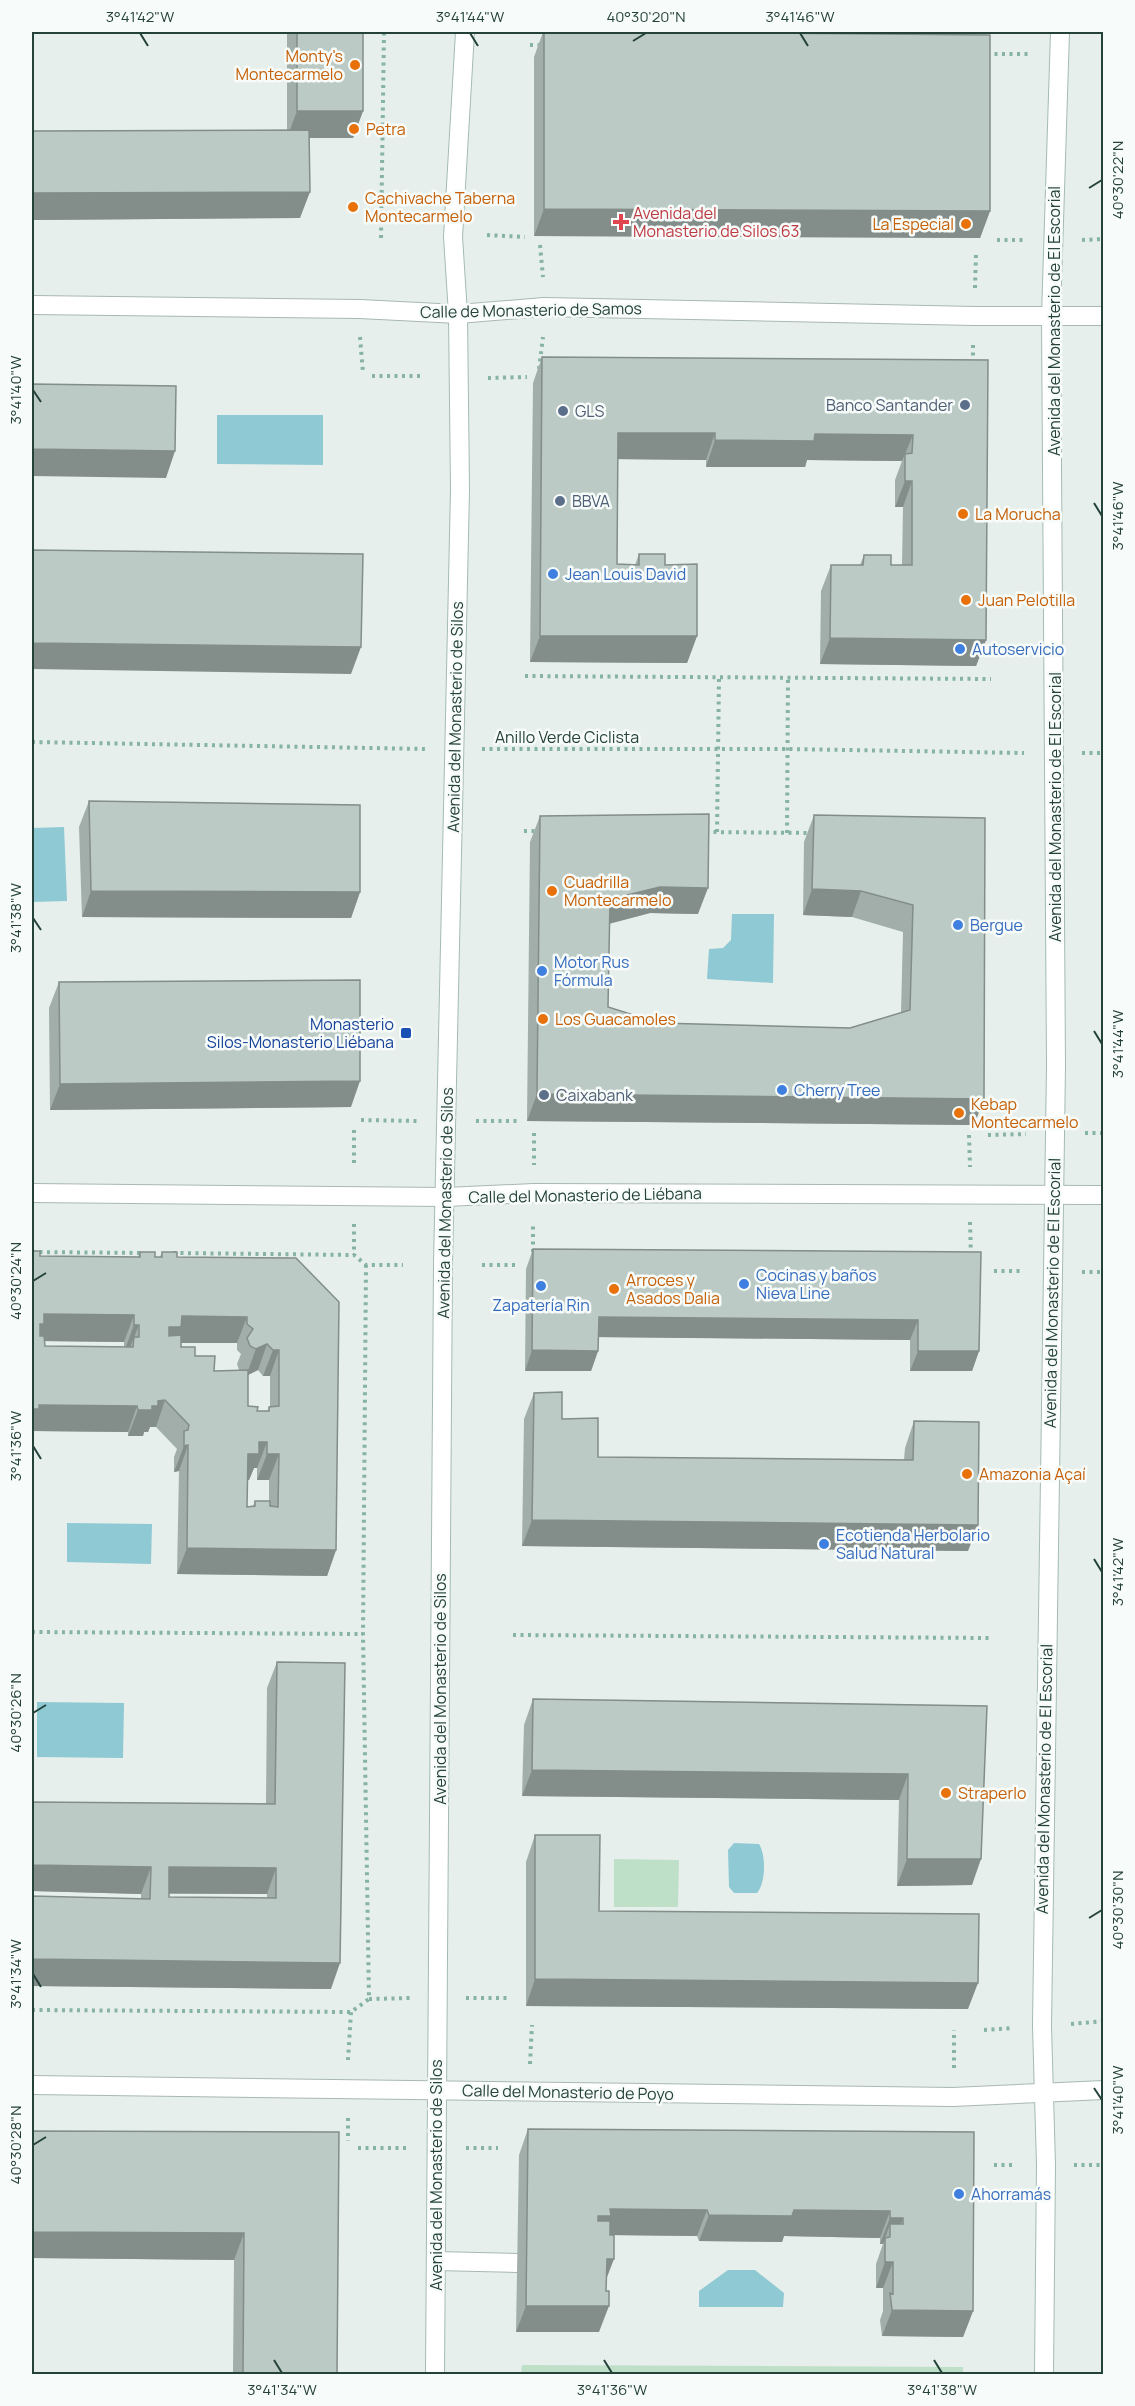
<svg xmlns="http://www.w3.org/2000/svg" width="1135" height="2406" font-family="Manrope,sans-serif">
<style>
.green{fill:#bfe0c8}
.water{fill:#8ec9d4}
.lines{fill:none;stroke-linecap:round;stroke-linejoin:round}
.lane-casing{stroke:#a8b8b2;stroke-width:20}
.street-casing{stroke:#a8b8b2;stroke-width:20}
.secondary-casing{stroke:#a4bbb3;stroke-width:20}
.path{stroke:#86b3a5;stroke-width:4;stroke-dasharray:3 4.5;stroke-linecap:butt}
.lane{stroke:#fff;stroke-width:18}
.street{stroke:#fff;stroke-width:18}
.secondary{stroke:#fff;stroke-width:18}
.wall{fill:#a1aea9;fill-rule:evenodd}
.shaded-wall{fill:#838d89}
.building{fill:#bbcac4;stroke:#838d89;stroke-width:1.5;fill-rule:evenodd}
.ticks{fill:none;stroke:#24423a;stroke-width:2}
.food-dot{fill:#e8710a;stroke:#f7fbf9;stroke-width:2}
.health-dot{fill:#e0444e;stroke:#f7fbf9;stroke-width:2}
.service-dot{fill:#5c6f8a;stroke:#f7fbf9;stroke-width:2}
.shop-dot{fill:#3f7fe0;stroke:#f7fbf9;stroke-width:2}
.transit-dot{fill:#1a4fb4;stroke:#f7fbf9;stroke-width:2}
.labels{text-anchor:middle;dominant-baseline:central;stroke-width:5;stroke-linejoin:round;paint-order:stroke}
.food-label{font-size:16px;fill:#c56008;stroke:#f7fbf9;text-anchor:start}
.health-label{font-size:16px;fill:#be3a42;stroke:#f7fbf9;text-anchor:start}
.street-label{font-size:16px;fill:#24423a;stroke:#f7fbf9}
.service-label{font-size:16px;fill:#4e5e75;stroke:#f7fbf9;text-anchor:start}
.shop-label{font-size:16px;fill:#366cbe;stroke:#f7fbf9;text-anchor:start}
.transit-label{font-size:16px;fill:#164399;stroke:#f7fbf9;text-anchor:end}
.neatline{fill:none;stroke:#24423a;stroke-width:2}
.ticks-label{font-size:15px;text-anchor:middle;fill:#24423a}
</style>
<rect width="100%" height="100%" fill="#e6efeb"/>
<!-- green -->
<g class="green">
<polygon points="543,32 987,32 986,43 542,36"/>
<polygon points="614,1859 679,1860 678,1907 614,1907"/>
<polygon points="522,2365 963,2367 963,2374 521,2374"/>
</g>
<!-- water -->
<g class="water">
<polygon points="217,415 323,415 323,465 217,464"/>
<polygon points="64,827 67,901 32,902 32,828"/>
<polygon points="732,914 774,914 773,983 707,979 709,949 723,948 731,940"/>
<polygon points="67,1523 152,1524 151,1564 67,1562"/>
<polygon points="37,1702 124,1703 123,1758 37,1757"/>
<path d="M734,1843L759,1844C766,1855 766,1883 757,1893H734L729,1887L728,1850Z"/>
<polygon points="728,2270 755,2270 784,2293 783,2307 699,2307 699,2291"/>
</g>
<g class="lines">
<!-- lane casing -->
<g class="lane-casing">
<polyline id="lane" points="436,2261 517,2263"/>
</g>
<!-- street casing -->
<g class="street-casing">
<g id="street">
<polyline points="32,305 360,309 458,314 544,307 974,316 1104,316"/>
<polyline points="32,1193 446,1197 534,1193 1104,1195"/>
<polyline points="32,2085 953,2097 1104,2090"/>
</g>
</g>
<!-- secondary casing -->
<g class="secondary-casing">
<g id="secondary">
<polyline points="435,2374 443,1264 460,490 458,314 453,237 465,32"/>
<polyline points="1044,2374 1046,2165 1042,2026 1056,1066 1051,316 1060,32"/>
</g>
</g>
<!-- path -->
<g class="path">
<polyline points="530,45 541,45"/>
<polyline points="987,54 1030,54"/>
<polyline points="487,235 525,237"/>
<polyline points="381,238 384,32"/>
<polyline points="997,240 1024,240"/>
<polyline points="1082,240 1104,239"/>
<polyline points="540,245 543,277"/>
<polyline points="975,288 976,253"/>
<polyline points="360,337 363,373"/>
<polyline points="973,363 973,344"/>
<polyline points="539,369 543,337"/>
<polyline points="372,376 424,376"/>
<polyline points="488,378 527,377"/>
<polyline points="525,676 991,679"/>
<polyline points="32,742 427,749"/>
<polyline points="482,749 788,749 1024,753"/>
<polyline points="1082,753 1104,753"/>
<polyline points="524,831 537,831"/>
<polyline points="706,832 813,833"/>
<polyline points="717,832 719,677"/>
<polyline points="787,833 788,677"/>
<polyline points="361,1120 418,1121"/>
<polyline points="476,1121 521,1121"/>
<polyline points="354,1130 354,1166"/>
<polyline points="534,1133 534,1165"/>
<polyline points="1085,1133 1104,1133"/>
<polyline points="969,1135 970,1167"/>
<polyline points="988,1135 1026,1134"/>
<polyline points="970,1222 971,1257"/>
<polyline points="354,1224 354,1255"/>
<polyline points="32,1252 145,1253"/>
<polyline points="533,1252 533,1223"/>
<polyline points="173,1253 354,1255 366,1265 403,1265"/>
<polyline points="482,1265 518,1265"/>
<polyline points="994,1271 1024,1271"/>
<polyline points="1082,1272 1104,1272"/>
<polyline points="32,1632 363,1634"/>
<polyline points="513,1635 990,1638"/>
<polyline points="466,1998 508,1998"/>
<polyline points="369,1999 410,1998"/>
<polyline points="32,2010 351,2012 369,1999 363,1634 366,1265"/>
<polyline points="1071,2024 1104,2021"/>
<polyline points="984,2030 1013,2028"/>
<polyline points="348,2060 351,2012"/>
<polyline points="530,2064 532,2025"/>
<polyline points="954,2068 954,2030"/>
<polyline points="348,2118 348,2141"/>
<polyline points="358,2148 407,2148"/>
<polyline points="466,2148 498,2148"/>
<polyline points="994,2165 1016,2165"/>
<polyline points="1074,2165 1104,2165"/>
</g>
<!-- lane -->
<use href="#lane" class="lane"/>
<!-- street -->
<use href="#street" class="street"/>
<!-- secondary -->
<use href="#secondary" class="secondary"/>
</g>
<!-- wall -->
<g class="wall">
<polygon points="287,32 363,32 363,111 353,138 309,138 300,218 32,220 32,131 287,130"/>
<polygon points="543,32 651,32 990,211 980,238 534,236 534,57"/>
<polygon points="542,357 988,360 986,640 976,666 820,664 821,591 831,565 860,565 864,555 891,565 902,565 903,507 895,507 895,480 902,461 807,460 805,467 706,467 706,460 617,459 617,564 635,565 639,554 665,565 697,636 687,663 530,662 533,383"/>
<polygon points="89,801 360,892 351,918 82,917 79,827"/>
<polygon points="814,815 985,818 984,1099 974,1125 527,1121 530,842 540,816 698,914 650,913 609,924 608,1007 659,1023 850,1028 901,1013 903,932 852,917 803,915 804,842"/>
<polygon points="59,982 351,1107 50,1110 49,1008"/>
<polygon points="533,1249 981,1252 979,1351 972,1371 910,1371 910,1340 598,1337 598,1351 591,1371 525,1371 526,1269"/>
<path d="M140,1252L155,1257H160L162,1252L177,1257L296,1258L336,1550L327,1576L177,1574L179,1471L174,1472V1457L177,1449L156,1427H150L148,1432H144L143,1436H128V1432L32,1431L40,1256L138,1257ZM44,1341L124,1342V1347L45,1346ZM181,1343H237V1350L241,1354L237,1364L239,1370L214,1371L195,1356L181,1347ZM258,1370L263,1376H270V1407L267,1411H257L248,1406V1375ZM254,1468H257V1480H269V1501H255L253,1506L247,1507V1480H249Z"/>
<polygon points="534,1393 562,1419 598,1457 904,1460 905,1448 914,1421 968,1551 522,1546 524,1419"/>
<path d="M277,1662L331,1989L32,1986V1896L141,1899V1894L32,1891V1802L266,1804L267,1688ZM169,1894H267V1898L169,1897Z"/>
<polygon points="533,1699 987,1706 972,1885 897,1886 899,1800 522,1796 524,1725"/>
<polygon points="535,1835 599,1911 968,2009 526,2006 526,1862"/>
<polygon points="528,2129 974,2132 973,2311 963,2337 882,2336 880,2320 883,2311 883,2288 876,2288 876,2264 883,2244 880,2244 880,2238 784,2236 782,2242 699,2241 697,2236 614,2235 606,2280 599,2332 516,2332 519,2155"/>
<polygon points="339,2132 337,2374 233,2374 234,2260 32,2258"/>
</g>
<!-- shaded-wall -->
<g class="shaded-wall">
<polygon points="297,111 363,111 353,138 287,138"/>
<polygon points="310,192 300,218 32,220 32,193"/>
<polygon points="544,209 990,211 980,238 534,236"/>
<polygon points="618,433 715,433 706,460 608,459"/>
<polygon points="815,434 913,435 902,461 807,460 805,467 706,467 715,440"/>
<polygon points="32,449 175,451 166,478 32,476"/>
<polygon points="905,481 912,481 903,507 895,507"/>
<polygon points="540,636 697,636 687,663 530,662"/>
<polygon points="830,638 986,640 976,666 820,664"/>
<polygon points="32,643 361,647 351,674 32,669"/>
<polygon points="660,887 708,888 698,914 650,913 600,926 610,899"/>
<polygon points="812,889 861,891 852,917 803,915"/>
<polygon points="91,891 360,892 351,918 82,917"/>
<polygon points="360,1081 351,1107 50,1110 60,1084"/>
<polygon points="537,1094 984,1099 974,1125 527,1121"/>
<polygon points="44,1314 134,1315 124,1342 38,1341 40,1324"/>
<polygon points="182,1316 247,1317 237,1343 176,1343 160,1353 169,1327"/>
<polygon points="599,1317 918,1320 910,1340 591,1337"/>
<polygon points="134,1325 139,1325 128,1352 124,1352"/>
<polygon points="267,1344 258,1370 246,1376 256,1349"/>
<polygon points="273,1350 279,1350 270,1376 263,1376"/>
<polygon points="532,1350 598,1351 591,1371 525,1371"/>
<polygon points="918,1351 979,1351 972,1371 910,1371"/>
<polygon points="165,1400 156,1427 150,1427 148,1432 144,1432 143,1436 128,1436 138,1410 152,1406 158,1401"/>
<polygon points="39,1405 137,1406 128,1432 32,1431 32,1409"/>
<polygon points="259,1442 267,1442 257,1468 254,1468 249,1480 238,1480 248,1454"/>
<polygon points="188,1445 179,1471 174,1472 184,1446"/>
<polygon points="267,1454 279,1454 269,1480 257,1480"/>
<polygon points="532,1520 978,1525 968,1551 522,1546"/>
<polygon points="187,1548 336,1550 327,1576 177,1574"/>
<polygon points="532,1770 908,1774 899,1800 522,1796"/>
<polygon points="907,1859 981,1859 972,1885 897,1886"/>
<polygon points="32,1865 151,1867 141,1894 32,1891"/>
<polygon points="169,1867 276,1868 267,1894 160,1893"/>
<polygon points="32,1959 340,1963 331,1989 32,1986"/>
<polygon points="535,1979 978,1983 968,2009 526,2006"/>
<polygon points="610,2209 707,2210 697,2236 604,2235 588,2242 598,2216"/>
<polygon points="794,2210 890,2211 880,2238 784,2236 782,2242 699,2241 709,2215"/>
<polygon points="890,2218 903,2218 893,2245 890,2237 890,2224 883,2244 880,2244"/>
<polygon points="32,2232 244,2233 234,2260 32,2258"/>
<polygon points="607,2259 614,2259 604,2285"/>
<polygon points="885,2262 893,2262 883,2288 876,2288"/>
<polygon points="526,2306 609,2306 599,2332 516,2332"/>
<polygon points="892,2310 973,2311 963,2337 882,2336"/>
</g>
<!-- building -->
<g class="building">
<rect x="297" y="32" width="66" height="79"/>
<polygon points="544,32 651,32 990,35 990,211 544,209"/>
<polygon points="309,130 310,192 32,193 32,131"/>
<polygon points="542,357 988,360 986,640 830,638 831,565 863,565 864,555 891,555 891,565 912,565 912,481 905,481 905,454 912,453 913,435 815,434 814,441 715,440 715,433 618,433 617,564 639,565 639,554 665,554 665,565 697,564 697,636 540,636"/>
<polygon points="32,384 176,386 175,451 32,449"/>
<polygon points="32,550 363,554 361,647 32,643"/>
<polygon points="89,801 360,805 360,892 91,891"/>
<polygon points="709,814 708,888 660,887 610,899 608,1007 659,1023 850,1028 910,1010 913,905 861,891 812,889 814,815 985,818 984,1099 537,1094 540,816"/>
<polygon points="360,980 360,1081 60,1084 59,982"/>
<polygon points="533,1249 981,1252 979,1351 918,1351 918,1320 599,1317 598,1351 532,1350"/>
<path d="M32,1251H40V1256L140,1257V1252H155V1257H162V1252H177V1257L296,1258L339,1302L336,1550L187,1548L188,1445L184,1446V1431L188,1430L189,1425L165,1400L158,1401V1406H152V1410H138L137,1406L39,1405V1409H32ZM44,1314L134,1315V1325H139V1337H134L133,1347L45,1346L44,1336H40V1324H44ZM182,1316L247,1317V1324L253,1329L247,1338L250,1346L256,1349L267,1344L273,1350H279V1406L269,1407V1411H257L258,1407L248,1406V1370L214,1371L215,1356H195V1347H181V1335L169,1336V1327H181ZM259,1442H267V1454H279L278,1507L270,1506V1501H255V1506L247,1507L248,1454H259Z"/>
<polygon points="562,1392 562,1419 598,1418 598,1457 913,1460 914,1421 979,1422 978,1525 532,1520 534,1393"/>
<path d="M277,1662L345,1663L340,1963L32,1959V1896L150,1899L151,1867L32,1865V1802L275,1804ZM169,1867L276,1868V1898L169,1897Z"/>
<polygon points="533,1699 987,1706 981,1859 907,1859 908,1774 532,1770"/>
<polygon points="535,1835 600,1835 599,1911 979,1914 978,1983 535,1979"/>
<polygon points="528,2129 974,2132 973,2311 892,2310 890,2293 893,2294 893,2262 885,2262 885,2238 890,2237 890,2224 903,2224 903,2218 890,2218 890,2211 794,2210 792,2216 709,2215 707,2210 610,2209 611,2216 598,2216 598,2221 610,2221 610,2235 614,2235 614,2259 607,2259 606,2291 609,2291 609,2306 526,2306"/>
<polygon points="32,2131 339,2132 337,2374 243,2374 244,2233 32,2232"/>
</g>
<!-- ticks -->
<path class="ticks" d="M140,33L148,46M470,33L478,46M800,33L808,46M633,41L646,33M1089,188L1102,180M33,390L41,402M1094,503L1102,516M33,918L41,930M1094,1031L1102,1044M33,1281L46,1273M33,1446L41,1459M1094,1559L1102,1572M33,1713L46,1705M1089,1918L1102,1910M33,1974L41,1987M1094,2088L1102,2100M33,2145L46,2137M274,2360L282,2373M604,2360L612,2373M934,2360L942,2373"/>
<!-- markers -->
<g class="food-dot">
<circle cx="355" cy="65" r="6"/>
<circle cx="354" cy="129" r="6"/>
<circle cx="353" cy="207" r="6"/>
<circle cx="966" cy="224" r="6"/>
<circle cx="963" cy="514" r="6"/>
<circle cx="966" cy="600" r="6"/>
<circle cx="552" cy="891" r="6"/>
<circle cx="543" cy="1019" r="6"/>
<circle cx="959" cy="1113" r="6"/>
<circle cx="614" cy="1289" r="6"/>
<circle cx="967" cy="1474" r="6"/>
<circle cx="946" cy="1793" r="6"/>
</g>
<path class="health-dot" d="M618 213h6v6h6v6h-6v6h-6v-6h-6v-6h6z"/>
<g class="service-dot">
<circle cx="965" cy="405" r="6"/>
<circle cx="563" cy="411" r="6"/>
<circle cx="560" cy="501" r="6"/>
<circle cx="544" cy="1095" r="6"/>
</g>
<g class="shop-dot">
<circle cx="553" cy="574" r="6"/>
<circle cx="960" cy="649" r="6"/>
<circle cx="958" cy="925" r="6"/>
<circle cx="542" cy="971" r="6"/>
<circle cx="782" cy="1090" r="6"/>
<circle cx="744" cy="1284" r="6"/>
<circle cx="541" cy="1286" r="6"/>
<circle cx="824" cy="1544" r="6"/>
<circle cx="959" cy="2194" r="6"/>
</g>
<rect class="transit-dot" x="400" y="1027" width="12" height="12" rx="3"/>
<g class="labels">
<!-- food labels -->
<g class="food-label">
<text x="343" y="56" text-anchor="end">Monty's<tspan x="343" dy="18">Montecarmelo</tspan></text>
<text x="366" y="129">Petra</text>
<text x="365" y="198">Cachivache Taberna<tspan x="365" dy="18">Montecarmelo</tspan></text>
<text x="954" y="224" text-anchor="end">La Especial</text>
<text x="975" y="514">La Morucha</text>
<text x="978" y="600">Juan Pelotilla</text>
<text x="564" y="882">Cuadrilla<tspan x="564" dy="18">Montecarmelo</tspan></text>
<text x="555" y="1019">Los Guacamoles</text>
<text x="971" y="1104">Kebap<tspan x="971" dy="18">Montecarmelo</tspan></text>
<text x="626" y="1280">Arroces y<tspan x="626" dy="18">Asados Dalia</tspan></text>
<text x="979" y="1474">Amazonia Açaí</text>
<text x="958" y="1793">Straperlo</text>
</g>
<!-- health labels -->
<g class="health-label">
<text x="633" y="213">Avenida del<tspan x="633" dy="18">Monasterio de Silos 63</tspan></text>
</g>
<!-- street labels -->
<g class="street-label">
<text transform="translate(531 310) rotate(-1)">Calle de Monasterio de Samos</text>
<text transform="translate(1054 321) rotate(-90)">Avenida del Monasterio de El Escorial</text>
<text transform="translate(455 717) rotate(-89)">Avenida del Monasterio de Silos</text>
<text x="567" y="737">Anillo Verde Ciclista</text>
<text transform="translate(1055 807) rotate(-90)">Avenida del Monasterio de El Escorial</text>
<text transform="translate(585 1195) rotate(-1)">Calle del Monasterio de Liébana</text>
<text transform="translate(445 1203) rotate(-89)">Avenida del Monasterio de Silos</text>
<text transform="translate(1052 1293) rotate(-89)">Avenida del Monasterio de El Escorial</text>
<text transform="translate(440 1689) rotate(-90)">Avenida del Monasterio de Silos</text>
<text transform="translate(1044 1779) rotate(-89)">Avenida del Monasterio de El Escorial</text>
<text transform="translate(568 2092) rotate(1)">Calle del Monasterio de Poyo</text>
<text transform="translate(436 2175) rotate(-90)">Avenida del Monasterio de Silos</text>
</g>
<!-- service labels -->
<g class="service-label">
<text x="953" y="405" text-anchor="end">Banco Santander</text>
<text x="575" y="411">GLS</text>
<text x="572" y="501">BBVA</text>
<text x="556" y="1095">Caixabank</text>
</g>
<!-- shop labels -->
<g class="shop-label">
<text x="565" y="574">Jean Louis David</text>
<text x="972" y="649">Autoservicio</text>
<text x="970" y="925">Bergue</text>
<text x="554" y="962">Motor Rus<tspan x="554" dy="18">Fórmula</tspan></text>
<text x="794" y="1090">Cherry Tree</text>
<text x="756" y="1275">Cocinas y baños<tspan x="756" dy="18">Nieva Line</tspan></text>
<text x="541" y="1305" text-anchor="middle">Zapatería Rin</text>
<text x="836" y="1535">Ecotienda Herbolario<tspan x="836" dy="18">Salud Natural</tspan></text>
<text x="971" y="2194">Ahorramás</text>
</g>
<!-- transit labels -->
<g class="transit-label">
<text x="394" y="1024">Monasterio<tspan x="394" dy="18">Silos-Monasterio Liébana</tspan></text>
</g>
</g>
<!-- border -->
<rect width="1135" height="2406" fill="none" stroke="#f7fbf9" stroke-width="66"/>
<rect x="33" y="33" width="1069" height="2340" class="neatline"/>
<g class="ticks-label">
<text x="140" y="22">3°41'42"W</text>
<text x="470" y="22">3°41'44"W</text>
<text x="646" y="22">40°30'20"N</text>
<text x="800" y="22">3°41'46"W</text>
<text transform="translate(1118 180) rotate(-90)" y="5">40°30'22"N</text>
<text transform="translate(16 390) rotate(-90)" y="5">3°41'40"W</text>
<text transform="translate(1118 516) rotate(-90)" y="5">3°41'46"W</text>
<text transform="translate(16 918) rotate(-90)" y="5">3°41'38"W</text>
<text transform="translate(1118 1044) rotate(-90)" y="5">3°41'44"W</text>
<text transform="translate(16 1281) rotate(-90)" y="5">40°30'24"N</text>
<text transform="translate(16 1446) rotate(-90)" y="5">3°41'36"W</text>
<text transform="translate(1118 1572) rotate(-90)" y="5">3°41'42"W</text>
<text transform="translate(16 1713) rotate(-90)" y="5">40°30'26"N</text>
<text transform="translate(1118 1910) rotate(-90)" y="5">40°30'30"N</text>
<text transform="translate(16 1974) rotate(-90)" y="5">3°41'34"W</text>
<text transform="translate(1118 2100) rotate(-90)" y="5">3°41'40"W</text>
<text transform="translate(16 2145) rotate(-90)" y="5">40°30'28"N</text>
<text x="282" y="2395">3°41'34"W</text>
<text x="612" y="2395">3°41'36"W</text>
<text x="942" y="2395">3°41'38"W</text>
</g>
</svg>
